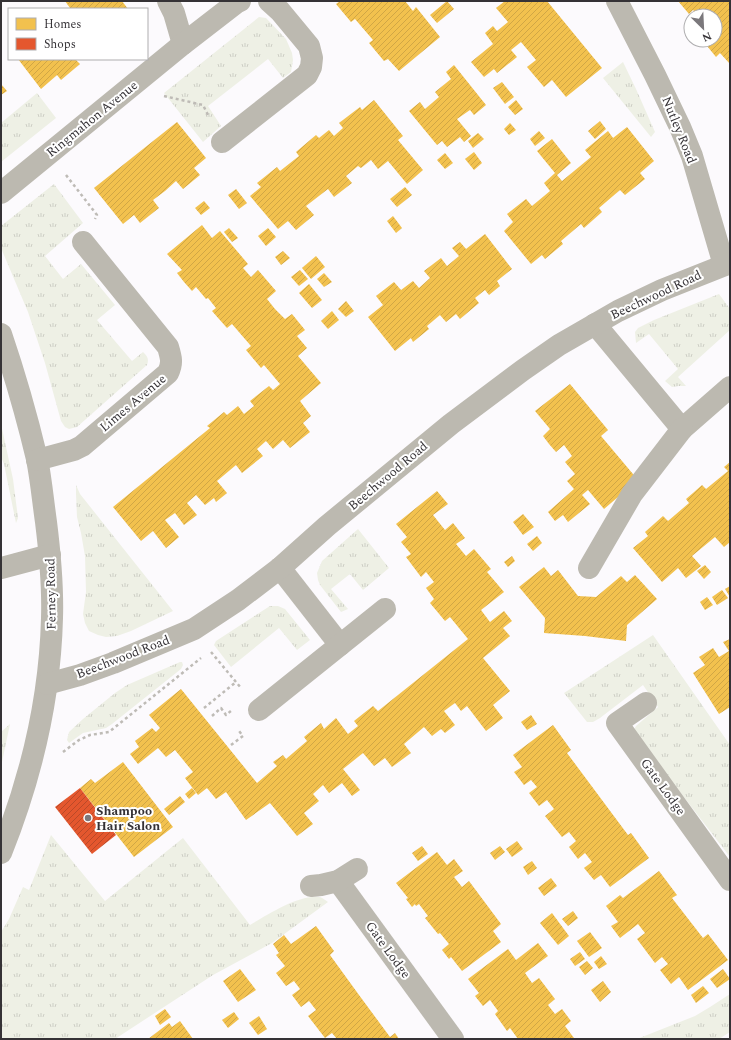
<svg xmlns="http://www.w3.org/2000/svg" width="731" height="1040" font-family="Spectral,serif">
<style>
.grass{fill:url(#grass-tufts)}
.homes{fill:url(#homes-hatch)}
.shops{fill:url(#shops-hatch)}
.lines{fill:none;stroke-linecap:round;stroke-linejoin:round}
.path{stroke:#bebbb6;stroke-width:2.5;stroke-dasharray:3 3;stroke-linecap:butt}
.minor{stroke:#bcb9b0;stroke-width:22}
.poi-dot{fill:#7b787c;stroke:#fff;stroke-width:1.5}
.labels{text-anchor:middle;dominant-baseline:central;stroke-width:4;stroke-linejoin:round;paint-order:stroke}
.street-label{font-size:13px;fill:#353236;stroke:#fff}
.poi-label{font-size:13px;font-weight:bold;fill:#353236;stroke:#fff;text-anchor:start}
</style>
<defs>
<pattern id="grass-tufts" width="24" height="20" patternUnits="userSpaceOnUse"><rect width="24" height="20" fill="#eef0e5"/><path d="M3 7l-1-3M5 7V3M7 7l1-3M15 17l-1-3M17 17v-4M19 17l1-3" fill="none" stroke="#cdcec5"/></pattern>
<pattern id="homes-hatch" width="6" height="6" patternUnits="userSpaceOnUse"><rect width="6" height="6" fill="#f2c14e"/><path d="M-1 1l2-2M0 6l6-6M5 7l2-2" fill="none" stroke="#d0a645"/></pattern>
<pattern id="shops-hatch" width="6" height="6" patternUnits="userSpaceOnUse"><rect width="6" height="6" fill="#e4572e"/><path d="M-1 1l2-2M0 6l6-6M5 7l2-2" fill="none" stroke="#ba4928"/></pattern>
</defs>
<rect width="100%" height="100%" fill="#fcfafd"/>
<!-- grass -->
<g class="grass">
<polygon points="259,17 266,18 286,39 292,53 293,60 291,72 283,78 268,59 208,106 221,126 203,142 164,93"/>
<polygon points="623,62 636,89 655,132 651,137 603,78"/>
<polygon points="37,93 56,118 1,162 1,123"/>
<path d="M54,184L83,223L45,256L63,279L81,264L115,305L97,320L132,361L143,352C148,357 149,359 147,365L77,427L69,429L65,427L61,421L45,363L28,312L1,248V226Z"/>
<polygon points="719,294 730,309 730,330 678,377 686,386 679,386 672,387 665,381 678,369 649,334 636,343 635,332 638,328 654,320"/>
<polygon points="1,424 13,479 18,518 16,523 4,464 1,457"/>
<polygon points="76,485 80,494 84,499 173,611 131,631 117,636 106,637 98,635 89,631 85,623 83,614 86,592 85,556 81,533 77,517 76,494"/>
<polygon points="358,529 389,568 363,590 350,574 331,589 348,609 341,612 320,585 318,580 317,573 322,561"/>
<polygon points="270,606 278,606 285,609 310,640 297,650 279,628 231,667 214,645 216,641"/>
<polygon points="653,635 730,745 730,857 633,731 636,726 658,707 643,685 600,718 593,722 587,722 564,693"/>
<polygon points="180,662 182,662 183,665 181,669 112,724 106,728 83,733 69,743 67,740 69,732 83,719 115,693 127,685"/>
<polygon points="10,724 2,762 1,765 1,732"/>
<path d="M51,835L105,901L183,838L250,925C267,915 299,894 320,897C323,898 325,900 328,902L272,943L213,975L115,1039H1V932L9,919L23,887L29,890Z"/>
<polygon points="730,994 730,1032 719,1039 637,1039 695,1016 710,1007"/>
</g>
<!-- homes -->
<g class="homes">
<polygon points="65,1 122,1 128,9 69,9 70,8"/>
<polygon points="340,1 405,1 413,11 416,7 440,37 399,71 388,59 384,61 369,43 373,40 355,19 351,22 336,4"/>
<polygon points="447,1 454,9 437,23 430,15"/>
<polygon points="505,1 547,1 602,68 566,97 552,80 544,87 527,67 536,60 521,42 511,50 517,57 497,73 494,69 484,77 471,62 493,44 485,33 493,26 497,31 508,22 496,8"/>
<polygon points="678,1 730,1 730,64 720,53 716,57 703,41 704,40 715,40 715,16 699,16 693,10 689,14"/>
<polygon points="18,59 78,59 76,60 80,64 61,80 57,75 41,89"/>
<polygon points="454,65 486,105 474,115 470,110 457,119 471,136 464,142 460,137 447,147 442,141 437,145 409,111 420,102 425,109 439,97 435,92 451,79 446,72"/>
<polygon points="502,82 514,97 505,104 493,88"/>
<polygon points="1,84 7,91 1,95"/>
<polygon points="374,100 403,136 398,140 423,170 407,184 388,161 378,169 371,160 361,168 358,166 346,176 352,183 334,197 328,189 306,206 314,215 296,230 288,221 278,229 250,196 261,187 257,183 277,167 280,171 299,156 296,152 316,135 319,138 329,130 334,136 343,128 339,123 360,107 362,110"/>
<polygon points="516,100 523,109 515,115 508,107"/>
<polygon points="600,121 606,129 595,139 588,131"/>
<polygon points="177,122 206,158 194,168 200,175 183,189 176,181 165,191 153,200 159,208 140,223 134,215 123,224 94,188"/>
<polygon points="510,123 516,130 509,135 504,129"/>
<polygon points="627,127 654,161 640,173 645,179 625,195 620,190 599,208 602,212 584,228 581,224 561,241 563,244 545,259 542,255 531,264 504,231 513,222 507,214 526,199 532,206 550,191 544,183 555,173 537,151 552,139 571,163 557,175 562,181 591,157 585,150 608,131 613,138"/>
<polygon points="539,131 545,138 535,146 530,139"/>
<polygon points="478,133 484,139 473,148 468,141"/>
<polygon points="474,152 482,163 474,170 465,159"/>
<polygon points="445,153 453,163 445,169 437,160"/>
<polygon points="405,187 412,195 397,207 390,199"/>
<polygon points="236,189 247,203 239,209 228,195"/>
<polygon points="204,201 210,208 201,215 195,208"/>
<polygon points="393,216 402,228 396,233 387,221"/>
<polygon points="202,225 212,238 220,231 248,264 243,268 251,277 258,270 276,291 267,299 275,309 285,319 292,314 305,330 297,336 307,348 298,356 321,383 300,401 311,416 303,423 310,432 290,448 283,440 273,449 266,441 257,449 263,456 242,473 236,465 217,481 227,493 216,502 214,498 205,505 196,495 187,503 197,515 184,525 175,513 165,520 179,537 166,548 153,531 141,541 113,507 210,428 207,426 224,412 227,415 238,406 244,414 254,406 250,401 269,386 273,390 280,384 264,365 261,368 246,350 251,346 232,324 227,328 219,319 212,311 216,308 208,298 206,299 196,287 192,291 184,282 177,273 182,270 167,254"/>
<polygon points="229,228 238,238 232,242 224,232"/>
<polygon points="268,228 276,237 266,246 258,236"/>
<polygon points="485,234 512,269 497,281 500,286 489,295 485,290 475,298 479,303 460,319 456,314 446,322 440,315 427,326 429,329 413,342 411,338 395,351 368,317 383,305 376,296 394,282 401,290 413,281 419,288 430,278 424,271 441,258 447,266 459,256 452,248 460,242 466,249"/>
<polygon points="283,251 290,258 281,265 275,257"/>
<polygon points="316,256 325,267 311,279 302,268"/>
<polygon points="300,270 308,279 299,286 291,277"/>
<polygon points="324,273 332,282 324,287 317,279"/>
<polygon points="309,284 322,300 312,308 299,293"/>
<polygon points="346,301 354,311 346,317 338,309"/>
<polygon points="332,311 339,320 328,329 321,321"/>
<polygon points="570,384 608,430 601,436 638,480 604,509 588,490 582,495 590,504 568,522 563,515 555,521 548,512 574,489 567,481 575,474 565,462 572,456 564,445 556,452 549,444 543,436 550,429 535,411"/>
<polygon points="730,462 730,542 724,547 715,537 692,556 701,566 686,578 678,568 662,582 633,548 648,536 645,532 663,516 668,521 689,503 686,499 693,493 702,485 706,489 728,471 724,467"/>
<polygon points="437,491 448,504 433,515 445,530 453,523 465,538 456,544 466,556 474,549 491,569 487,572 504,592 481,610 490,622 504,611 512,621 503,628 510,636 483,658 510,691 493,705 503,718 486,731 467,706 461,711 455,703 444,711 455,725 445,733 441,729 432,736 424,727 404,744 411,753 392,767 385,758 374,766 363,753 343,769 360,790 352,796 342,783 329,793 323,785 313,794 319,801 304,813 313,824 297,836 270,803 246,820 226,792 216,799 207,788 198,795 185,778 193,772 175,750 166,757 158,748 138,764 130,754 139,747 135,741 152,728 156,732 160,728 149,715 181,689 257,783 277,766 273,762 283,755 286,759 307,741 304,737 321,723 324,729 336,718 348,734 358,726 354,721 364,713 373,706 378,711 468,639 450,617 445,621 430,603 434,599 426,588 434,582 426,572 421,577 406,557 411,554 401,542 407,537 396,524"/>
<polygon points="523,514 534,527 523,535 513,522"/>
<polygon points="537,536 542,543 533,551 527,544"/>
<polygon points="512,556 515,561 508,567 504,562"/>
<polygon points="705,565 711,572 704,579 697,571"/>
<polygon points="544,567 551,576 558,570 578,596 596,597 621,576 627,582 635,575 657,599 627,625 626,641 585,636 544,633 545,618 519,587"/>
<polygon points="730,586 730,597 725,589"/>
<polygon points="722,590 728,598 717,605 712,597"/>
<polygon points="707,597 713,605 705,610 700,602"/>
<polygon points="730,639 730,707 719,714 693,673 705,665 699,657 713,648 719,657 729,651 723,642"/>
<polygon points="531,715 537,724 527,730 521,722"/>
<polygon points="553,725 571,750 567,753 628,835 631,833 649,858 610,887 601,875 594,880 584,868 592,862 585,853 578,859 569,847 576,841 569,832 562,837 545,816 554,809 547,800 539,806 529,793 537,787 531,780 524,785 514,772 522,767 513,755"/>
<polygon points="123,762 173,827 134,857 80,788 91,779 95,783"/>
<polygon points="192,788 196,793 189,799 185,794"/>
<polygon points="180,796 185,802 169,815 164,809"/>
<polygon points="517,841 523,849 512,857 506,849"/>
<polygon points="422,846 428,854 418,861 412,853"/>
<polygon points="500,846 505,852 495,860 490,853"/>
<polygon points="437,852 447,865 454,859 463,871 454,877 462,887 469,881 501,924 493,931 501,942 462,971 451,957 449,959 442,950 449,944 440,933 438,934 425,918 428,916 419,904 416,906 415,904 412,907 406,899 408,898 396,883"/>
<polygon points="532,861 537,868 528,875 523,867"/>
<polygon points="659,871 677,895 672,898 703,938 708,934 728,960 688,990 679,977 671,984 660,970 668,964 662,957 655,963 637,939 645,933 638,924 620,938 611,926 618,922 606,906 620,895 623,898"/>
<polygon points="551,878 557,886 544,896 538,888"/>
<polygon points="573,911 578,918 568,926 562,919"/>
<polygon points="552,913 569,936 558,945 540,923"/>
<polygon points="316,926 334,951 330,955 359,995 390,1037 395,1033 399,1039 337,1039 332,1033 325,1038 308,1016 316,1010 309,1001 301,1007 292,995 300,989 294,981 286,986 276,973 285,966 276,955 279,953 273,944 284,935 291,944"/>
<polygon points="590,932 602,948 589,957 577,941"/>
<polygon points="538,943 548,956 525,973 532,983 539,978 555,999 548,1005 555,1014 562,1009 571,1021 565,1026 574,1038 572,1039 518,1039 510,1028 507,1031 495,1014 498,1011 490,1000 483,1006 475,996 479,993 468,979 508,949 516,960"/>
<polygon points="580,952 585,959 575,966 570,959"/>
<polygon points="601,956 607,964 599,969 594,962"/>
<polygon points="587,961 593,968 585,975 579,967"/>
<polygon points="240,969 256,990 238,1002 223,981"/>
<polygon points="723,969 730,979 717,988 710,979"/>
<polygon points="603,981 611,992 600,1002 591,990"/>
<polygon points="703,986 709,993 696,1003 691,995"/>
<polygon points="165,1009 171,1017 160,1025 155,1016"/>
<polygon points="234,1012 239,1019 228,1028 222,1020"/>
<polygon points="259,1016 267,1029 258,1035 249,1023"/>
<polygon points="180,1021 193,1039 148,1039 169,1023 172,1027"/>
</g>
<!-- shops -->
<polygon class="shops" points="80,788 116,835 92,854 55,807"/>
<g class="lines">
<!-- path -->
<g class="path">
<polyline points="164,96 203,105 209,117"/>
<polyline points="66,175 97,215 95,219"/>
<polyline points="211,652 241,688"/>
<polyline points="204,708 236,682"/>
<polyline points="212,716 221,708 226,715 232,710"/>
<polyline points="231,745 243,736 239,731"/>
<polyline points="63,752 79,740 90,735 109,732 201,658"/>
</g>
<!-- minor -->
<g class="minor">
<polyline points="168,1 174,13 183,44"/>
<polyline points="617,1 655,75 680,127 692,156 724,265"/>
<polyline points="222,142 307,75 311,67 312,58 309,46 280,11 269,1"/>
<polyline points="1,193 183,44 236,3 240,1"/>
<polyline points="595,324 682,429 730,387"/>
<path d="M1,334C15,375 27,417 37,459C41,479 43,501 46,522C50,554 53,586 52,618C50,699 31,778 1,853"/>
<path d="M37,460L74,450L82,446L168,373C173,363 171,357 168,347L83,242"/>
<polyline points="1,568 50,555"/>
<polyline points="280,568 340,645"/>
<polyline points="589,568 632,494 682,429"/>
<polyline points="47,684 80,675 113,663 194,629 238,600 280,568 327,526 451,424 523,370 559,345 618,311 662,290 730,263"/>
<polyline points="646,703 617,723 730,880"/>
<polyline points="259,710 385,609"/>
<polyline points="338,881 453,1039"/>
<polyline points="311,886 321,885 338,881 357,869"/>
</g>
</g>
<!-- markers -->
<circle class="poi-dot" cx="88" cy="818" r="4"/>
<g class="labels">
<!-- street labels -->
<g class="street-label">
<text transform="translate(92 119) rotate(-39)">Ringmahon Avenue</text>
<text transform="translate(679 130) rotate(68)">Nutley Road</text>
<text transform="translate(656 295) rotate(-25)">Beechwood Road</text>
<text transform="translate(133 403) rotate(-40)">Limes Avenue</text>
<text transform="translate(388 476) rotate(-40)">Beechwood Road</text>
<text transform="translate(51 594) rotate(-91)">Ferney Road</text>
<text transform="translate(123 657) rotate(-21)">Beechwood Road</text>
<text transform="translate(663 787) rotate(54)">Gate Lodge</text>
<text transform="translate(388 950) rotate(54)">Gate Lodge</text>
</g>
<!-- poi labels -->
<g class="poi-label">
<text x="96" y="811">Shampoo<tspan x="96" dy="15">Hair Salon</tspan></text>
</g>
</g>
<!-- border -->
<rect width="731" height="1040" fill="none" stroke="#353236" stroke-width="4"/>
<!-- legend -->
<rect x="8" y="8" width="140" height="52" fill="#ffffff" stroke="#aeadaf"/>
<rect x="16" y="18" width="20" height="12" fill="#f2c14e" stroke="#aeadaf"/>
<text x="44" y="28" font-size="12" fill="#353236">Homes</text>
<rect x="16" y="38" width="20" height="12" fill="#e4572e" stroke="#aeadaf"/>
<text x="44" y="48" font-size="12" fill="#353236">Shops</text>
<!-- north arrow -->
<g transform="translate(703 28) rotate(156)"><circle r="19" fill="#ffffff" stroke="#aeadaf"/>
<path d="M0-3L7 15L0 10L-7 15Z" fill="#7b787c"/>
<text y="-6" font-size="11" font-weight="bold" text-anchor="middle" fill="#353236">N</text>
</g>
</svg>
